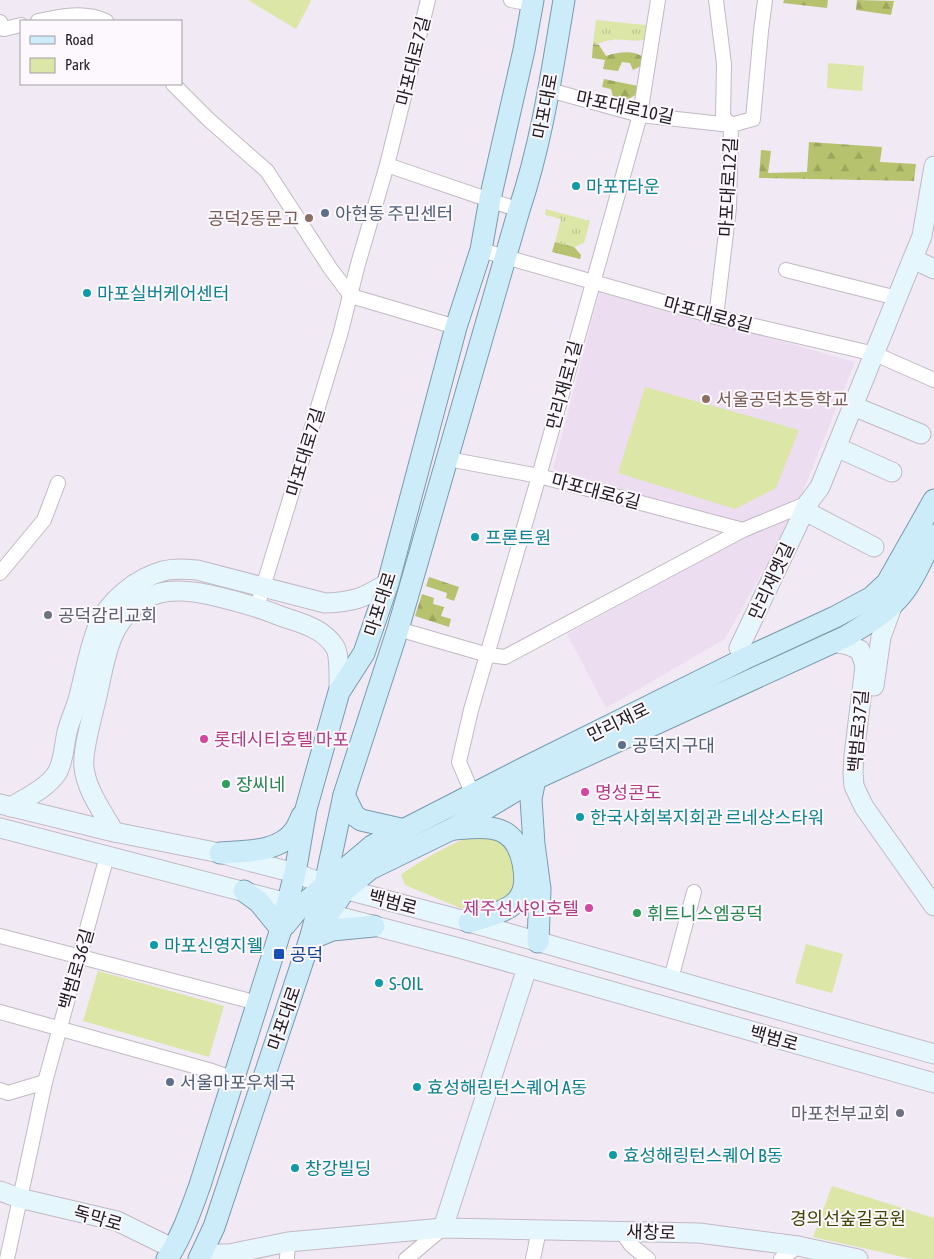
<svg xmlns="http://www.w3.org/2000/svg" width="934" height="1259" font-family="'Asap Condensed','Noto Sans KR',sans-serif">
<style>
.built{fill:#ecdef0}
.grass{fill:url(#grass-tufts)}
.forest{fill:url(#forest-firs)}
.park{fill:#dce6a6}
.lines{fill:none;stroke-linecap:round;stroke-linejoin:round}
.street-casing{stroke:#c2b9c4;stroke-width:16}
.secondary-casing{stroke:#c2b9c4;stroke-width:21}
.primary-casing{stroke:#7a9bac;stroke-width:23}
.street{stroke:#fff;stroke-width:14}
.secondary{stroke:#e6f6fd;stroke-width:19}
.primary{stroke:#cdecfa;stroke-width:21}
.culture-dot{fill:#0f9aa8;stroke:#fdf7fe;stroke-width:2}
.service-dot{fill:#5c6f8a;stroke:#fdf7fe;stroke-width:2}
.education-dot{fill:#8d6e63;stroke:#fdf7fe;stroke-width:2}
.worship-dot{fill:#6b7280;stroke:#fdf7fe;stroke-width:2}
.hotel-dot{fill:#d1479c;stroke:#fdf7fe;stroke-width:2}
.leisure-dot{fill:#2e9e5b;stroke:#fdf7fe;stroke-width:2}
.transit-dot{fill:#1a4fb4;stroke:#fdf7fe;stroke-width:2}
.labels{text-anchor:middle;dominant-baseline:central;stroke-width:4;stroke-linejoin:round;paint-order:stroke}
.street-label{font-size:18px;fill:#1f1c20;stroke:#fdf7fe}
.culture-label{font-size:18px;fill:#0d838f;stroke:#fdf7fe;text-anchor:start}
.service-label{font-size:18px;fill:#4e5e75;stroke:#fdf7fe;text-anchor:start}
.education-label{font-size:18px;fill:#785e54;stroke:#fdf7fe;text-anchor:end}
.worship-label{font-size:18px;fill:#5b616d;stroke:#fdf7fe;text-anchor:start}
.hotel-label{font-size:18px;fill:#b23c85;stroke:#fdf7fe;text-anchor:start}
.leisure-label{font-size:18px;fill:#27864d;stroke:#fdf7fe;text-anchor:start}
.transit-label{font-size:18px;fill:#164399;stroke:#fdf7fe;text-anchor:start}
.park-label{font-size:18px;fill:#3e4500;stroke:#fdf7fe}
</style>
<defs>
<pattern id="grass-tufts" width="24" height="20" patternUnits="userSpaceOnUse" patternTransform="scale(1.25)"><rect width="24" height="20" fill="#dce6a6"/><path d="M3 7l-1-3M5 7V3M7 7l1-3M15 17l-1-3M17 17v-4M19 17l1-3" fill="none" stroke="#bcc58f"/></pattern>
<pattern id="forest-firs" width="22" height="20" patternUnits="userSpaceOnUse" patternTransform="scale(1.25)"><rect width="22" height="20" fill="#b6c26d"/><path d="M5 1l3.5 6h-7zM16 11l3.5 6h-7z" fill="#9ca65e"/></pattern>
</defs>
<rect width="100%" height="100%" fill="#f1e9f4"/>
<!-- built -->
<g class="built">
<polygon points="600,290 855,362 801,496 741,525 553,469"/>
<polygon points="789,514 793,517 725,639 606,708 567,634"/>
</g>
<!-- grass -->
<g class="grass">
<path d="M596,20L645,25L649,30L648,38C638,44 624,38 612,40C605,40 600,45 593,44Z"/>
<polygon points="546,209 590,221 584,243 574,247 555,242 561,219 545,215"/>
</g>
<!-- forest -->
<g class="forest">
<polygon points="784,0 828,0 827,8 783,3"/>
<polygon points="857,0 894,1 891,15 856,10"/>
<path d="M593,44L599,45L606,56C617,52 636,49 645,59V64L633,70L630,63L622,62L618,71L603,69L605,60L592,58Z"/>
<polygon points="604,79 638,86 637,94 627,100 613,97 611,89 602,87"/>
<polygon points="809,142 882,147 880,162 916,164 914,181 759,178 761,150 771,151 768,173 807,172"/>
<polygon points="555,242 574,247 581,255 580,259 552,252"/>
<polygon points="429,577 459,587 454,601 446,598 447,593 426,586"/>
<polygon points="422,594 434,598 433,604 444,607 441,616 451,619 449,627 415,616"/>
</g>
<!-- park -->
<g class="park">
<polygon points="248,0 310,0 311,1 296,29"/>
<polygon points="828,63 864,66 862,91 827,88"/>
<polygon points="645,387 799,430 776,488 735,509 618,473"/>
<path d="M500,834L520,870L511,895L481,910L460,908L405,885L401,875C414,864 457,840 473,836C482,834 492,835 500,834Z"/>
<polygon points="806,944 843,954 832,993 795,983"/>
<polygon points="98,971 224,1006 209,1057 83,1021"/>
<polygon points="832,1186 934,1218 934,1259 912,1259 813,1237"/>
</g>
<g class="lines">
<!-- street casing -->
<g class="street-casing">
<g id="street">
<polyline points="511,0 532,4"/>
<polyline points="716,0 724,64 723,117 731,125 729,208 716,317"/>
<path d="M38,21C61,16 84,11 106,21"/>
<polyline points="0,22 4,29 21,25"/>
<polyline points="173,84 208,119 267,171 330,268 351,296 456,327"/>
<polyline points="549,90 640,115 731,125 753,119 761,31 765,0"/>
<polyline points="387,165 519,210"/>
<polyline points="481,250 716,317 875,354 934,380"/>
<polyline points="786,270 897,298"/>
<polyline points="448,459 539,476 743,530"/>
<polyline points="0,573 44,520 58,483"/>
<polyline points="257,607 340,335 358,264 387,165 428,0"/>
<polyline points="398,629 488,655 505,657 743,530 808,503"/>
<polyline points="473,795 459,762 471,710 539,476 640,115 658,0"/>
<polyline points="0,936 258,1003"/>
<polyline points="671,979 694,892"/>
<polyline points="0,1012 212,1071 235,1079"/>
<polyline points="0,1090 8,1093 45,1082"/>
<polyline points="621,1231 631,1245 648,1259"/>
<polyline points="7,1259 45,1082 107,856"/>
<polyline points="287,1259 288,1242"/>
<polyline points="406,1259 443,1228"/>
<polyline points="533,1259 539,1230"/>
<polyline points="781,1259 798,1246"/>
</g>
</g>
<!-- secondary casing -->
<g class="secondary-casing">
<g id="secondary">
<polyline points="913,259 934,269"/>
<polyline points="853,406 921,434"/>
<polyline points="836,447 892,472"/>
<polyline points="808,503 809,513 874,547"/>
<polyline points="832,642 848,645 860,650 865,666 854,755 853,773 854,786 864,807 934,906"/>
<polyline points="744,659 739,648 808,503 820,487 922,236 934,166"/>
<polyline points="874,686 881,637 893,604"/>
<polyline points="0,804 114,832 220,853 252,862 295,873 325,884 469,922 934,1054"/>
<path d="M11,807C26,798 47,788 57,773C64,761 64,745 67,732C70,720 76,708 79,696C85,673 89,648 98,626C108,601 137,578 163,571C175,568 185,569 197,570L325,603C355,602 363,598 388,583"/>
<polyline points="0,828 459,948 934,1083"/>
<path d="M114,832C103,812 86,790 84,767C82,750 93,714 97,696C102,675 105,651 115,631C140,586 175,586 219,597C236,601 253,606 270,612C293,622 320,624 335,647C340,655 339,682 339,692"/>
<polyline points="0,1191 19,1198 117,1221 174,1249"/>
<polyline points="443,1228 527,968"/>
<polyline points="202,1254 229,1254 288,1242 443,1228 699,1233 798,1246 858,1259"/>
</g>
</g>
<!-- primary casing -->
<g class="primary-casing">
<g id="primary">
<polyline points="535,779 531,799 534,844 540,889 538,942"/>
<polyline points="344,795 354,815 361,820 405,830"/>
<path d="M455,829C489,826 515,823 523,863C525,873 526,888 520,897C512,911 483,918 469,922"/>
<path d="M220,853C245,851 279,853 295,830C298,826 300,820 302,816"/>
<polyline points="244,891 259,902 281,929"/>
<polyline points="285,925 300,907 372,846 526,767 744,659 835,617 872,597 887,583 934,500"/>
<path d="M319,927L345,890L370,869L452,829L535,779L847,636C866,624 888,612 902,594C916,577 924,554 934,535"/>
<polyline points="310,939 332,930 374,926"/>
<path d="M167,1259C182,1236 191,1210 200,1185L281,929L295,873L306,809L339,692L364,653L388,583L456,327L481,250L490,199L524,50L533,0"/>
<path d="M199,1259L214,1227L310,939L325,884L344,795L398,629L519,210C542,142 552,71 564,0"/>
</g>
</g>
<!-- street -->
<use href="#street" class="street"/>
<!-- secondary -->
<use href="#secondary" class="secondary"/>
<!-- primary -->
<use href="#primary" class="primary"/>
</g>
<!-- markers -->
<g class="culture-dot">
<circle cx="576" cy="186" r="5"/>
<circle cx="87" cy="293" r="5"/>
<circle cx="475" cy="537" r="5"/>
<circle cx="580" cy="817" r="5"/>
<circle cx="154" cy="945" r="5"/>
<circle cx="379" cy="983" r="5"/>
<circle cx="417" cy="1087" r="5"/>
<circle cx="613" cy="1155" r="5"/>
<circle cx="295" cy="1168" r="5"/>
</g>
<g class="service-dot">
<circle cx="325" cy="213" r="5"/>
<circle cx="622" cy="745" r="5"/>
<circle cx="170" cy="1082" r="5"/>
</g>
<g class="education-dot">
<circle cx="309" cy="218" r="5"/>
<circle cx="706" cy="399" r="5"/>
</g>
<g class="worship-dot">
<circle cx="48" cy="615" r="5"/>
<circle cx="900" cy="1113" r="5"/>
</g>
<g class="hotel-dot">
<circle cx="204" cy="739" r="5"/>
<circle cx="585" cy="792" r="5"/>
<circle cx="589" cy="908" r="5"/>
</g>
<g class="leisure-dot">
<circle cx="226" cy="784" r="5"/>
<circle cx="637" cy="913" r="5"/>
</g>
<rect class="transit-dot" x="273" y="948" width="12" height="12" rx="2.5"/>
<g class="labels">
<!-- street labels -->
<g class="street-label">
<text transform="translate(413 61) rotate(-76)">마포대로7길</text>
<text transform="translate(545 106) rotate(-79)">마포대로</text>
<text transform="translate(625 107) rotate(12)">마포대로10길</text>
<text transform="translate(728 187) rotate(-87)">마포대로12길</text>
<text transform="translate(708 314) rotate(15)">마포대로8길</text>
<text transform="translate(564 385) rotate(-75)">만리재로1길</text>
<text transform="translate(305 452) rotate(-73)">마포대로7길</text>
<text transform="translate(596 491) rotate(15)">마포대로6길</text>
<text transform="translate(771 581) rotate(-65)">만리재옛길</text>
<text transform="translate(380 604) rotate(-72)">마포대로</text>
<text transform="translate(618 722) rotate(-26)">만리재로</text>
<text transform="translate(858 731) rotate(-85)">백범로37길</text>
<text transform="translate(393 902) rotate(15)">백범로</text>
<text transform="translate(76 969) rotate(-74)">백범로36길</text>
<text transform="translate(284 1018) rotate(-71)">마포대로</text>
<text transform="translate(774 1038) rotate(16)">백범로</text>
<text transform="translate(98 1218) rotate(16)">독막로</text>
<text transform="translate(651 1232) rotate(2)">새창로</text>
</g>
<!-- culture labels -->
<g class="culture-label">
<text x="586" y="186">마포T타운</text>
<text x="97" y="293">마포실버케어센터</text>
<text x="485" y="537">프론트원</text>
<text x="590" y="817">한국사회복지회관 르네상스타워</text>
<text x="164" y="945">마포신영지웰</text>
<text x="389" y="983">S-OIL</text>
<text x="427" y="1087">효성해링턴스퀘어 A동</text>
<text x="623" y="1155">효성해링턴스퀘어 B동</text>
<text x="305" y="1168">창강빌딩</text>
</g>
<!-- service labels -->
<g class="service-label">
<text x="335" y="213">아현동 주민센터</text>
<text x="632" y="745">공덕지구대</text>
<text x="180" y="1082">서울마포우체국</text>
</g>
<!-- education labels -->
<g class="education-label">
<text x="299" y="218">공덕2동문고</text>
<text x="716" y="399" text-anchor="start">서울공덕초등학교</text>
</g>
<!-- worship labels -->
<g class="worship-label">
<text x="58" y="615">공덕감리교회</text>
<text x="890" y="1113" text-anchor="end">마포천부교회</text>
</g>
<!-- hotel labels -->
<g class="hotel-label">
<text x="214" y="739">롯데시티호텔 마포</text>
<text x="595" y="792">명성콘도</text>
<text x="579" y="908" text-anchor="end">제주선샤인호텔</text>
</g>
<!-- leisure labels -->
<g class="leisure-label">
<text x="236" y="784">장씨네</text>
<text x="647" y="913">휘트니스엠공덕</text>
</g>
<!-- transit labels -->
<g class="transit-label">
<text x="290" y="954">공덕</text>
</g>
<!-- park labels -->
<g class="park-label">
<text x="848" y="1218">경의선숲길공원</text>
</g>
</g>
<!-- legend -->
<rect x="20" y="20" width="162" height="65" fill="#fdf7fe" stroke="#a49fa5"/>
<rect x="30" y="36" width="25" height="8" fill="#cdecfa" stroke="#a49fa5"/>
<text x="65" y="45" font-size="15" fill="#1f1c20">Road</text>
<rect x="30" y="58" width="25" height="15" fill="#dce6a6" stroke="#a49fa5"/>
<text x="65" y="70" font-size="15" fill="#1f1c20">Park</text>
</svg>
